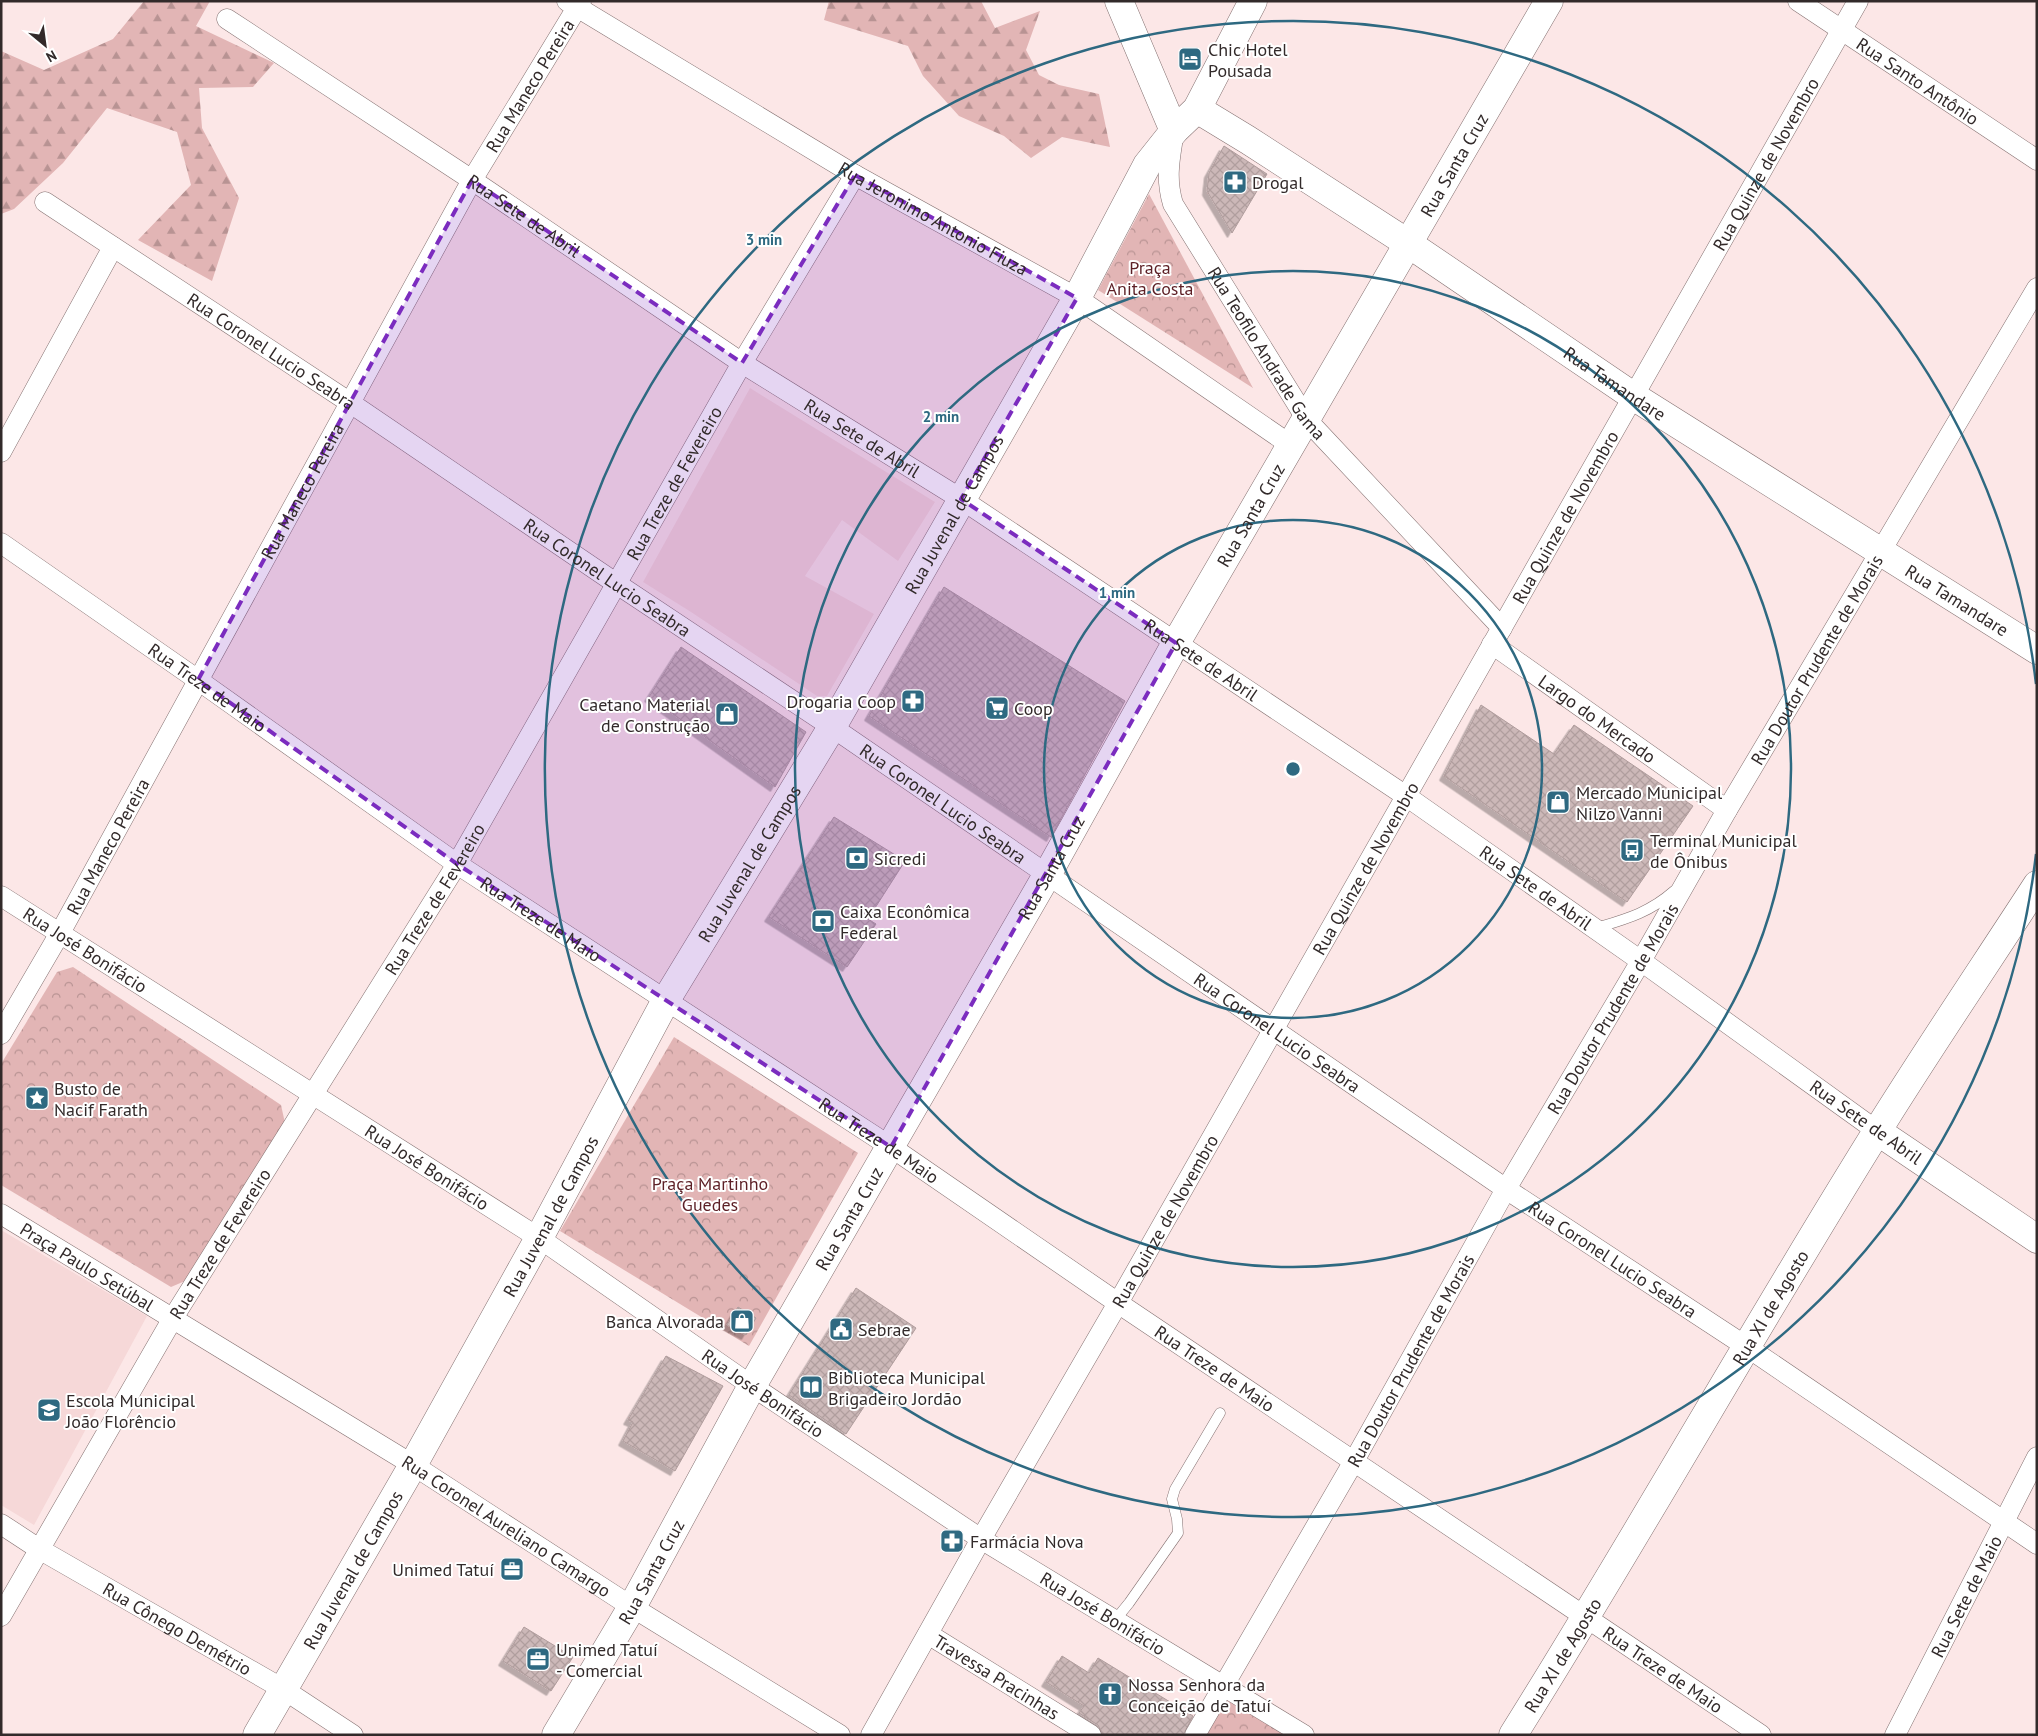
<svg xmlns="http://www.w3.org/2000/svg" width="2038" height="1736" font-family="'PT Sans',sans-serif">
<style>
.built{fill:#f6d8d8}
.forest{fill:url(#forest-firs)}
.park{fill:url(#park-crowns)}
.building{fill:url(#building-cross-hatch);stroke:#af9c9c;filter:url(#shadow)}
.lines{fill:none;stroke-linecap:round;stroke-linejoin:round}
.lane-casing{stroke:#847171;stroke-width:11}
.street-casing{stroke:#847171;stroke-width:21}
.secondary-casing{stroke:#847171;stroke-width:29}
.primary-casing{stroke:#847171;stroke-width:29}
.lane{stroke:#fff;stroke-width:10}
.street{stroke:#fff;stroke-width:20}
.secondary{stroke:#fff;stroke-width:28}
.primary{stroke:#fff;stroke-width:28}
.marked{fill:#7b2cbf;fill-opacity:0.2;stroke:#7b2cbf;stroke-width:4;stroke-dasharray:10 6;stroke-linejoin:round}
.ring{fill:none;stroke:#2e6981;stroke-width:2.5}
.labels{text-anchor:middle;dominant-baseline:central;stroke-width:4;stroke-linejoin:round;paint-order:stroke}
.poi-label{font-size:18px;fill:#322a2a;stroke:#fff;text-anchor:start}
.street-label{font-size:18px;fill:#322a2a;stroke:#fff}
.park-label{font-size:18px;fill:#5c1f25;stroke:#fff}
.centre{fill:#2e6981;stroke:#fff;stroke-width:2.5}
.ring-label{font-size:15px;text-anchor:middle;font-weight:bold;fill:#2e6981;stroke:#fff;stroke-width:4;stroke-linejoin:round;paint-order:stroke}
</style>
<defs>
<pattern id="forest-firs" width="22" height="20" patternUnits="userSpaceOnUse" patternTransform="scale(1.25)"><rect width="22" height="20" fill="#e2b5b5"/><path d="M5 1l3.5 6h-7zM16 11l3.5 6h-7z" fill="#b89393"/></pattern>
<pattern id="park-crowns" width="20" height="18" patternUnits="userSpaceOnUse" patternTransform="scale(1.25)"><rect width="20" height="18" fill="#e2b5b5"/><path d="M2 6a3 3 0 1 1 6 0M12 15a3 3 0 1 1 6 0" fill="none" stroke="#b89393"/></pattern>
<pattern id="building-cross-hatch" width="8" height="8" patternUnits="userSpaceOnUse" patternTransform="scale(1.25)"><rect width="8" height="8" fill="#ccb8b8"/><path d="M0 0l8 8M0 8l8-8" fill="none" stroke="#b09e9e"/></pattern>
<filter id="shadow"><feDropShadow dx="-4.5" dy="4.5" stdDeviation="0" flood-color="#0004"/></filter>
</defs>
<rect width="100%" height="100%" fill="#fce7e7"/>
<!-- built -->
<g class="built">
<polygon points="750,388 935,502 898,561 842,520 805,576 874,614 827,696 817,696 691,612 643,582"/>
<polygon points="1,1230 147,1316 34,1525 1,1505"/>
</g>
<!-- forest -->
<g class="forest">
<polygon points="144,1 210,1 196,26 274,63 253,87 199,88 202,128 239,198 212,281 138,240 191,185 177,132 107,108 63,163 14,209 1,214 1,51 44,70 113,39"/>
<polygon points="829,1 981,1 995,28 1040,11 1026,50 1039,75 1059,85 1099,94 1110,147 1062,137 1031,158 1004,136 959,116 923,76 908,46 824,20"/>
</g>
<!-- park -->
<g class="park">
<polygon points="1149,194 1253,388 1098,290"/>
<polygon points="73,967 281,1105 285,1123 185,1281 171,1287 1,1185 1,1064 57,972"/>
<polygon points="674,1037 858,1153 749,1346 560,1231"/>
<polygon points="1227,1697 1284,1735 1203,1735"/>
</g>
<!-- building -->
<g class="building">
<polygon points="1224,146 1267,174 1232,233 1207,191 1209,173"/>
<polygon points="944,587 1125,701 1051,837 869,716"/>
<polygon points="681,647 806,732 775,787 649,697"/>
<polygon points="1481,705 1554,754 1574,725 1693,806 1627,902 1444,776"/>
<polygon points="834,817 905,861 868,919 876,924 847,967 769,917"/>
<polygon points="856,1288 916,1328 846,1434 789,1395"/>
<polygon points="738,1307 756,1318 746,1335 727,1325"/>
<polygon points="666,1356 723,1386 675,1471 623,1441 633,1422 628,1420"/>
<polygon points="524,1627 573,1657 551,1691 503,1661"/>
<polygon points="1062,1656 1089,1673 1098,1658 1193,1716 1183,1735 1103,1735 1098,1725 1079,1713 1084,1706 1046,1682"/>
</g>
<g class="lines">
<!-- lane casing -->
<g class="lane-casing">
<g id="lane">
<path d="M1596,928C1626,919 1649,913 1674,891"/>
<polyline points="1116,1619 1129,1603 1178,1533 1177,1519 1172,1499 1175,1489 1220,1413"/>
</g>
</g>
<!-- street casing -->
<g class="street-casing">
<g id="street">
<path id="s1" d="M567,1L855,175L1077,298L1292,446"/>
<path id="s2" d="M1798,1L2037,160"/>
<path id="s3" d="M227,19L472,180L742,363L961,499L1406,796L1641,961L1877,1131"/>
<path id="s4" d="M1174,131C1170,158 1165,177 1173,204L1307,420L1502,628"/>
<path id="s5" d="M45,202L349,402L617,584L832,727L1506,1189L1747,1347L2037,1544"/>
<polyline points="1,452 113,247"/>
<path id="s6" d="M1,543L198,680L457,864L891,1147L1118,1303L1761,1735"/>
<path id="s7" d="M1492,644L1727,810"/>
<path id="s8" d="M1,896L539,1238L752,1386L981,1539L1304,1735"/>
<path id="s9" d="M1,1034L60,933L472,180L581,1"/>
<path id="s10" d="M1,1214L413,1465L632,1607L840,1735"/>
<path id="s11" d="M1,1524L39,1549L283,1689L353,1735"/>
<path id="s12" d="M1,1616L173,1318L457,864L742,363L855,175"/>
<path id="s13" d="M928,1634L1091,1735"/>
<path id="s14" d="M871,1735L981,1539L1118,1303L1858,1"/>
<path id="s15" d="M1195,1735L1354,1461L1506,1189L1641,961L1727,810L2037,288"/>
<path id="s16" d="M1895,1735L2037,1457"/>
</g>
</g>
<!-- secondary casing -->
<g class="secondary-casing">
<g id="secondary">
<polyline points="1119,1 1174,131"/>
<path id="s17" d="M1197,109L1248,140L1409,244L1633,396L2037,650"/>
<polyline points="1877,1131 2037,1239"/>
<path id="s18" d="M556,1735L632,1607L752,1386L1047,875L1176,643L1549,1"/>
</g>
</g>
<!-- primary casing -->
<g class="primary-casing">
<g id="primary">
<path id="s19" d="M257,1735L413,1465L539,1238L666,1000L832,727L1077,298L1147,165L1174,131L1197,109L1253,1"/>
<path id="s20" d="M1513,1735C1641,1531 1758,1321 1886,1117C1935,1039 1987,962 2037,885"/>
</g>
</g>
<!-- lane -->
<use href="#lane" class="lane"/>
<!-- street -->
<use href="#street" class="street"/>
<!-- secondary -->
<use href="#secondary" class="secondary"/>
<!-- primary -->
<use href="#primary" class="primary"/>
</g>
<!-- marked area -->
<path class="marked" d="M855,175L1077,298L961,499L1176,643L891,1147L457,864L198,680L472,180L742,363Z"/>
<!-- distance rings -->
<g class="ring">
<circle cx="1293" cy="769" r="249"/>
<circle cx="1293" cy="769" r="498"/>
<path d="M2036 854A748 748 0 1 1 2036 684"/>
</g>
<!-- icons -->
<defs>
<g id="hotel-square" transform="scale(1.25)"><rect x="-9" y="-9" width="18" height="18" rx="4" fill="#2e6981" stroke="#fff"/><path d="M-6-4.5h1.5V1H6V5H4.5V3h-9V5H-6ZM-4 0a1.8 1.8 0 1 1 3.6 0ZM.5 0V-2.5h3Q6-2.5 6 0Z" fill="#fff"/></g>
<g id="pharmacy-square" transform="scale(1.25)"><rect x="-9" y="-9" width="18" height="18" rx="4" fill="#2e6981" stroke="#fff"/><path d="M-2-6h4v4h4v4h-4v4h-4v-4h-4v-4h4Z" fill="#fff"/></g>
<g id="supermarket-square" transform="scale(1.25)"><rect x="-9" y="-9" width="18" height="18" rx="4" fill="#2e6981" stroke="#fff"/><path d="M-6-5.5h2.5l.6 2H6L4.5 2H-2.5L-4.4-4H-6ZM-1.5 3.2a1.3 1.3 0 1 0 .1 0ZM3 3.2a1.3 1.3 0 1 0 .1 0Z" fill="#fff"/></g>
<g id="shop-square" transform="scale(1.25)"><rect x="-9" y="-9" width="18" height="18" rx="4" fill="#2e6981" stroke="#fff"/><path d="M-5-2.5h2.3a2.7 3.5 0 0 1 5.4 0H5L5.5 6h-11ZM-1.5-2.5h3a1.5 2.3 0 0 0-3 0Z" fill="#fff"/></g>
<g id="bus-square" transform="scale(1.25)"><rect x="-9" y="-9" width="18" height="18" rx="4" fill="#2e6981" stroke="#fff"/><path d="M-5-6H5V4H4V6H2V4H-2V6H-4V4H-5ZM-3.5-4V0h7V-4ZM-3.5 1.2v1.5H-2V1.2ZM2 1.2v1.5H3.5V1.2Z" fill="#fff"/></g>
<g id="bank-square" transform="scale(1.25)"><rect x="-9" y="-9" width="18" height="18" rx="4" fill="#2e6981" stroke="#fff"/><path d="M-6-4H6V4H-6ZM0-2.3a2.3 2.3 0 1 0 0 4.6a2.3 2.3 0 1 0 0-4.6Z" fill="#fff"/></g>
<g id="sight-square" transform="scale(1.25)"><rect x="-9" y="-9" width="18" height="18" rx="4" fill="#2e6981" stroke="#fff"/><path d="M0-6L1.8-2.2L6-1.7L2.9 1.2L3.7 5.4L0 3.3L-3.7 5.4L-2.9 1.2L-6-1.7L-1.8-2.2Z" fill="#fff"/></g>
<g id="civic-square" transform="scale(1.25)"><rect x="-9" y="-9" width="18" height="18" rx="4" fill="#2e6981" stroke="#fff"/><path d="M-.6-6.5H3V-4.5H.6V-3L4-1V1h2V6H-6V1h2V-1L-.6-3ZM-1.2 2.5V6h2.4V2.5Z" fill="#fff"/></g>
<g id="library-square" transform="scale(1.25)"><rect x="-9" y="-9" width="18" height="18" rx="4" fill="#2e6981" stroke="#fff"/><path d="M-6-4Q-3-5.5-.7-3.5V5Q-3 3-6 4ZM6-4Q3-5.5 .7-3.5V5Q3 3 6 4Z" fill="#fff"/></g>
<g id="school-square" transform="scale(1.25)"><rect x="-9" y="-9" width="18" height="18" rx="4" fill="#2e6981" stroke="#fff"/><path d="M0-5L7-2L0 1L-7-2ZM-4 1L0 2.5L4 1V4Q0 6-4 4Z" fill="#fff"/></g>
<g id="office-square" transform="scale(1.25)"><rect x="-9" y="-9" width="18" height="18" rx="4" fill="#2e6981" stroke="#fff"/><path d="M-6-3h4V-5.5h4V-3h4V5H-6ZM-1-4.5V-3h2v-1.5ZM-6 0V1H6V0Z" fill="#fff"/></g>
<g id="church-square" transform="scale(1.25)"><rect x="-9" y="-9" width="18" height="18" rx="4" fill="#2e6981" stroke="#fff"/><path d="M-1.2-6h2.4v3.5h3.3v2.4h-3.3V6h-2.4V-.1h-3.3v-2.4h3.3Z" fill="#fff"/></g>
</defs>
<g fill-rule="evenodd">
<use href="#hotel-square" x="1190" y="59"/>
<use href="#pharmacy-square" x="1235" y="182"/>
<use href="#pharmacy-square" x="913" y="701"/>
<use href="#supermarket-square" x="997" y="708"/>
<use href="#shop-square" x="727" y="714"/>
<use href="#shop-square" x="1558" y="802"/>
<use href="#bus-square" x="1632" y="850"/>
<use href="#bank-square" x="857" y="858"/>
<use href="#bank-square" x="823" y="921"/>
<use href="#sight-square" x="37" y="1098"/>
<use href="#shop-square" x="742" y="1321"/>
<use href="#civic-square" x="841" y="1329"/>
<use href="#library-square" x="811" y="1387"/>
<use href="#school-square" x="49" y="1410"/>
<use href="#pharmacy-square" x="952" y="1541"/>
<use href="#office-square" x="512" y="1569"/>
<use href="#office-square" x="538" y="1659"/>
<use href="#church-square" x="1110" y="1694"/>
</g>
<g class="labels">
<!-- poi labels -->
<g class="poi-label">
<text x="1208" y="49">Chic Hotel<tspan x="1208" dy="21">Pousada</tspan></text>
<text x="1252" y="182">Drogal</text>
<text x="896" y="701" text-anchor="end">Drogaria Coop</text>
<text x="710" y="704" text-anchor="end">Caetano Material<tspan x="710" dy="21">de Construção</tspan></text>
<text x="1014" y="708">Coop</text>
<text x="1576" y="792">Mercado Municipal<tspan x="1576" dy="21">Nilzo Vanni</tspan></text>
<text x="1650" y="840">Terminal Municipal<tspan x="1650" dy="21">de Ônibus</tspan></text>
<text x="874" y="858">Sicredi</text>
<text x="840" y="911">Caixa Econômica<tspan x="840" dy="21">Federal</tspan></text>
<text x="54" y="1088">Busto de<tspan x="54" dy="21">Nacif Farath</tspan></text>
<text x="724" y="1321" text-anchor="end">Banca Alvorada</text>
<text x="858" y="1329">Sebrae</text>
<text x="828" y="1377">Biblioteca Municipal<tspan x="828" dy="21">Brigadeiro Jordão</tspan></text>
<text x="66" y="1400">Escola Municipal<tspan x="66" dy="21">João Florêncio</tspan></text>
<text x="970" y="1541">Farmácia Nova</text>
<text x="494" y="1569" text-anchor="end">Unimed Tatuí</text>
<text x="556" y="1649">Unimed Tatuí<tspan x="556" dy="21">- Comercial</tspan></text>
<text x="1128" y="1684">Nossa Senhora da<tspan x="1128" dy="21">Conceição de Tatuí</tspan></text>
</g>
<!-- street labels -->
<g class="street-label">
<text stroke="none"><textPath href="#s2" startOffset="144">Rua Santo Antônio</textPath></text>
<text stroke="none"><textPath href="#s9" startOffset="1086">Rua Maneco Pereira</textPath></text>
<text stroke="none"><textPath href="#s14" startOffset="1808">Rua Quinze de Novembro</textPath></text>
<text stroke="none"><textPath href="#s18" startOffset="1809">Rua Santa Cruz</textPath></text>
<text stroke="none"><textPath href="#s3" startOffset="356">Rua Sete de Abril</textPath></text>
<text stroke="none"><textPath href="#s1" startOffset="426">Rua Jeronimo Antonio Fiuza</textPath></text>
<text stroke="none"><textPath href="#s5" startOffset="271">Rua Coronel Lucio Seabra</textPath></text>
<text stroke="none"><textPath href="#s4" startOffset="250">Rua Teofilo Andrade Gama</textPath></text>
<text stroke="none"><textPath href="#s17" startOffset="500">Rua Tamandare</textPath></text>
<text stroke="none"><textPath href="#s3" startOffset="761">Rua Sete de Abril</textPath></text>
<text stroke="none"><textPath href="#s12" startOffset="1318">Rua Treze de Fevereiro</textPath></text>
<text stroke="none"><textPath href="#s9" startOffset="621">Rua Maneco Pereira</textPath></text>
<text stroke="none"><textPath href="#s19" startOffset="1406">Rua Juvenal de Campos</textPath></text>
<text stroke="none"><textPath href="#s18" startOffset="1404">Rua Santa Cruz</textPath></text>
<text stroke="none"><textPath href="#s14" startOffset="1402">Rua Quinze de Novembro</textPath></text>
<text stroke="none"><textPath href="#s5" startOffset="676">Rua Coronel Lucio Seabra</textPath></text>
<text stroke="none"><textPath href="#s17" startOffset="905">Rua Tamandare</textPath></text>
<text stroke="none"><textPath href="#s3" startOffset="1166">Rua Sete de Abril</textPath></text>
<text stroke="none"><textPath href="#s15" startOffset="1242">Rua Doutor Prudente de Morais</textPath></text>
<text stroke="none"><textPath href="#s6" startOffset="252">Rua Treze de Maio</textPath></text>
<text stroke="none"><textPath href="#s7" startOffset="129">Largo do Mercado</textPath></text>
<text stroke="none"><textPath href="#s5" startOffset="1081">Rua Coronel Lucio Seabra</textPath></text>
<text stroke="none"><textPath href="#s9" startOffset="216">Rua Maneco Pereira</textPath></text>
<text stroke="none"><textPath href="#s19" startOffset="1001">Rua Juvenal de Campos</textPath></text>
<text stroke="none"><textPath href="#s18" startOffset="999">Rua Santa Cruz</textPath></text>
<text stroke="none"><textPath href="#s14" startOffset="998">Rua Quinze de Novembro</textPath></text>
<text stroke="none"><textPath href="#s3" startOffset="1571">Rua Sete de Abril</textPath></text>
<text stroke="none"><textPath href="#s12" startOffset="838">Rua Treze de Fevereiro</textPath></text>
<text stroke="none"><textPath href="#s6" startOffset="658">Rua Treze de Maio</textPath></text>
<text stroke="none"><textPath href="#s8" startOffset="100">Rua José Bonifácio</textPath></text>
<text stroke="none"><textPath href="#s15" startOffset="838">Rua Doutor Prudente de Morais</textPath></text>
<text stroke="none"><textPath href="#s5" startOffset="1486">Rua Coronel Lucio Seabra</textPath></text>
<text transform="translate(1866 1122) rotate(35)">Rua Sete de Abril</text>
<text stroke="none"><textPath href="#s6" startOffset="1062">Rua Treze de Maio</textPath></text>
<text stroke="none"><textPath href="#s8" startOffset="505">Rua José Bonifácio</textPath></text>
<text stroke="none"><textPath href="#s19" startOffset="596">Rua Juvenal de Campos</textPath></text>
<text stroke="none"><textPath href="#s18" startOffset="594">Rua Santa Cruz</textPath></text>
<text stroke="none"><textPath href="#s14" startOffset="592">Rua Quinze de Novembro</textPath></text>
<text stroke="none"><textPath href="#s12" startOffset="432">Rua Treze de Fevereiro</textPath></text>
<text stroke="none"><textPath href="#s5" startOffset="1891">Rua Coronel Lucio Seabra</textPath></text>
<text stroke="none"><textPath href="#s10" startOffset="101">Praça Paulo Setúbal</textPath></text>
<text stroke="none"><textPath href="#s20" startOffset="499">Rua XI de Agosto</textPath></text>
<text stroke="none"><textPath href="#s15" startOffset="432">Rua Doutor Prudente de Morais</textPath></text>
<text stroke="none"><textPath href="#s6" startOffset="1468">Rua Treze de Maio</textPath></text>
<text stroke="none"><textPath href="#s8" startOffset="910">Rua José Bonifácio</textPath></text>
<text stroke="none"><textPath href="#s10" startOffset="594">Rua Coronel Aureliano Camargo</textPath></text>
<text stroke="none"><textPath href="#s19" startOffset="191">Rua Juvenal de Campos</textPath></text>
<text stroke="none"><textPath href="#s18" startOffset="189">Rua Santa Cruz</textPath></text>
<text stroke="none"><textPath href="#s16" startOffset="156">Rua Sete de Maio</textPath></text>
<text stroke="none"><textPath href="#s8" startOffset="1315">Rua José Bonifácio</textPath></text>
<text stroke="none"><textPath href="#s11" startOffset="205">Rua Cônego Demétrio</textPath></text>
<text stroke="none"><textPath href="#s20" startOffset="94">Rua XI de Agosto</textPath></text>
<text stroke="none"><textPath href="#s6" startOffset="2008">Rua Treze de Maio</textPath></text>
<text stroke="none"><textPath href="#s13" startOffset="81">Travessa Pracinhas</textPath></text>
</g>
<!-- park labels -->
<g class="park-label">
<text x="1150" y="267">Praça<tspan x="1150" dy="21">Anita Costa</tspan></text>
<text x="710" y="1183">Praça Martinho<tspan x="710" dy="21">Guedes</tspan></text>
</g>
</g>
<circle cx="1293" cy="769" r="8" class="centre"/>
<g class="ring-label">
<text x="764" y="245">3 min</text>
<text x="941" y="422">2 min</text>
<text x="1117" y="598">1 min</text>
</g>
<!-- border -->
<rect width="2038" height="1736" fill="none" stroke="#322a2a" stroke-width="5"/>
<!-- north arrow -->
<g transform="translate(45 45) rotate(151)" stroke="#ffffff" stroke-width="4" paint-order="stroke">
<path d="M0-4L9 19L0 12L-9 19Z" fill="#322a2a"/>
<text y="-8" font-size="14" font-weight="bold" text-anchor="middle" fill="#322a2a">N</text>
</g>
</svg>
